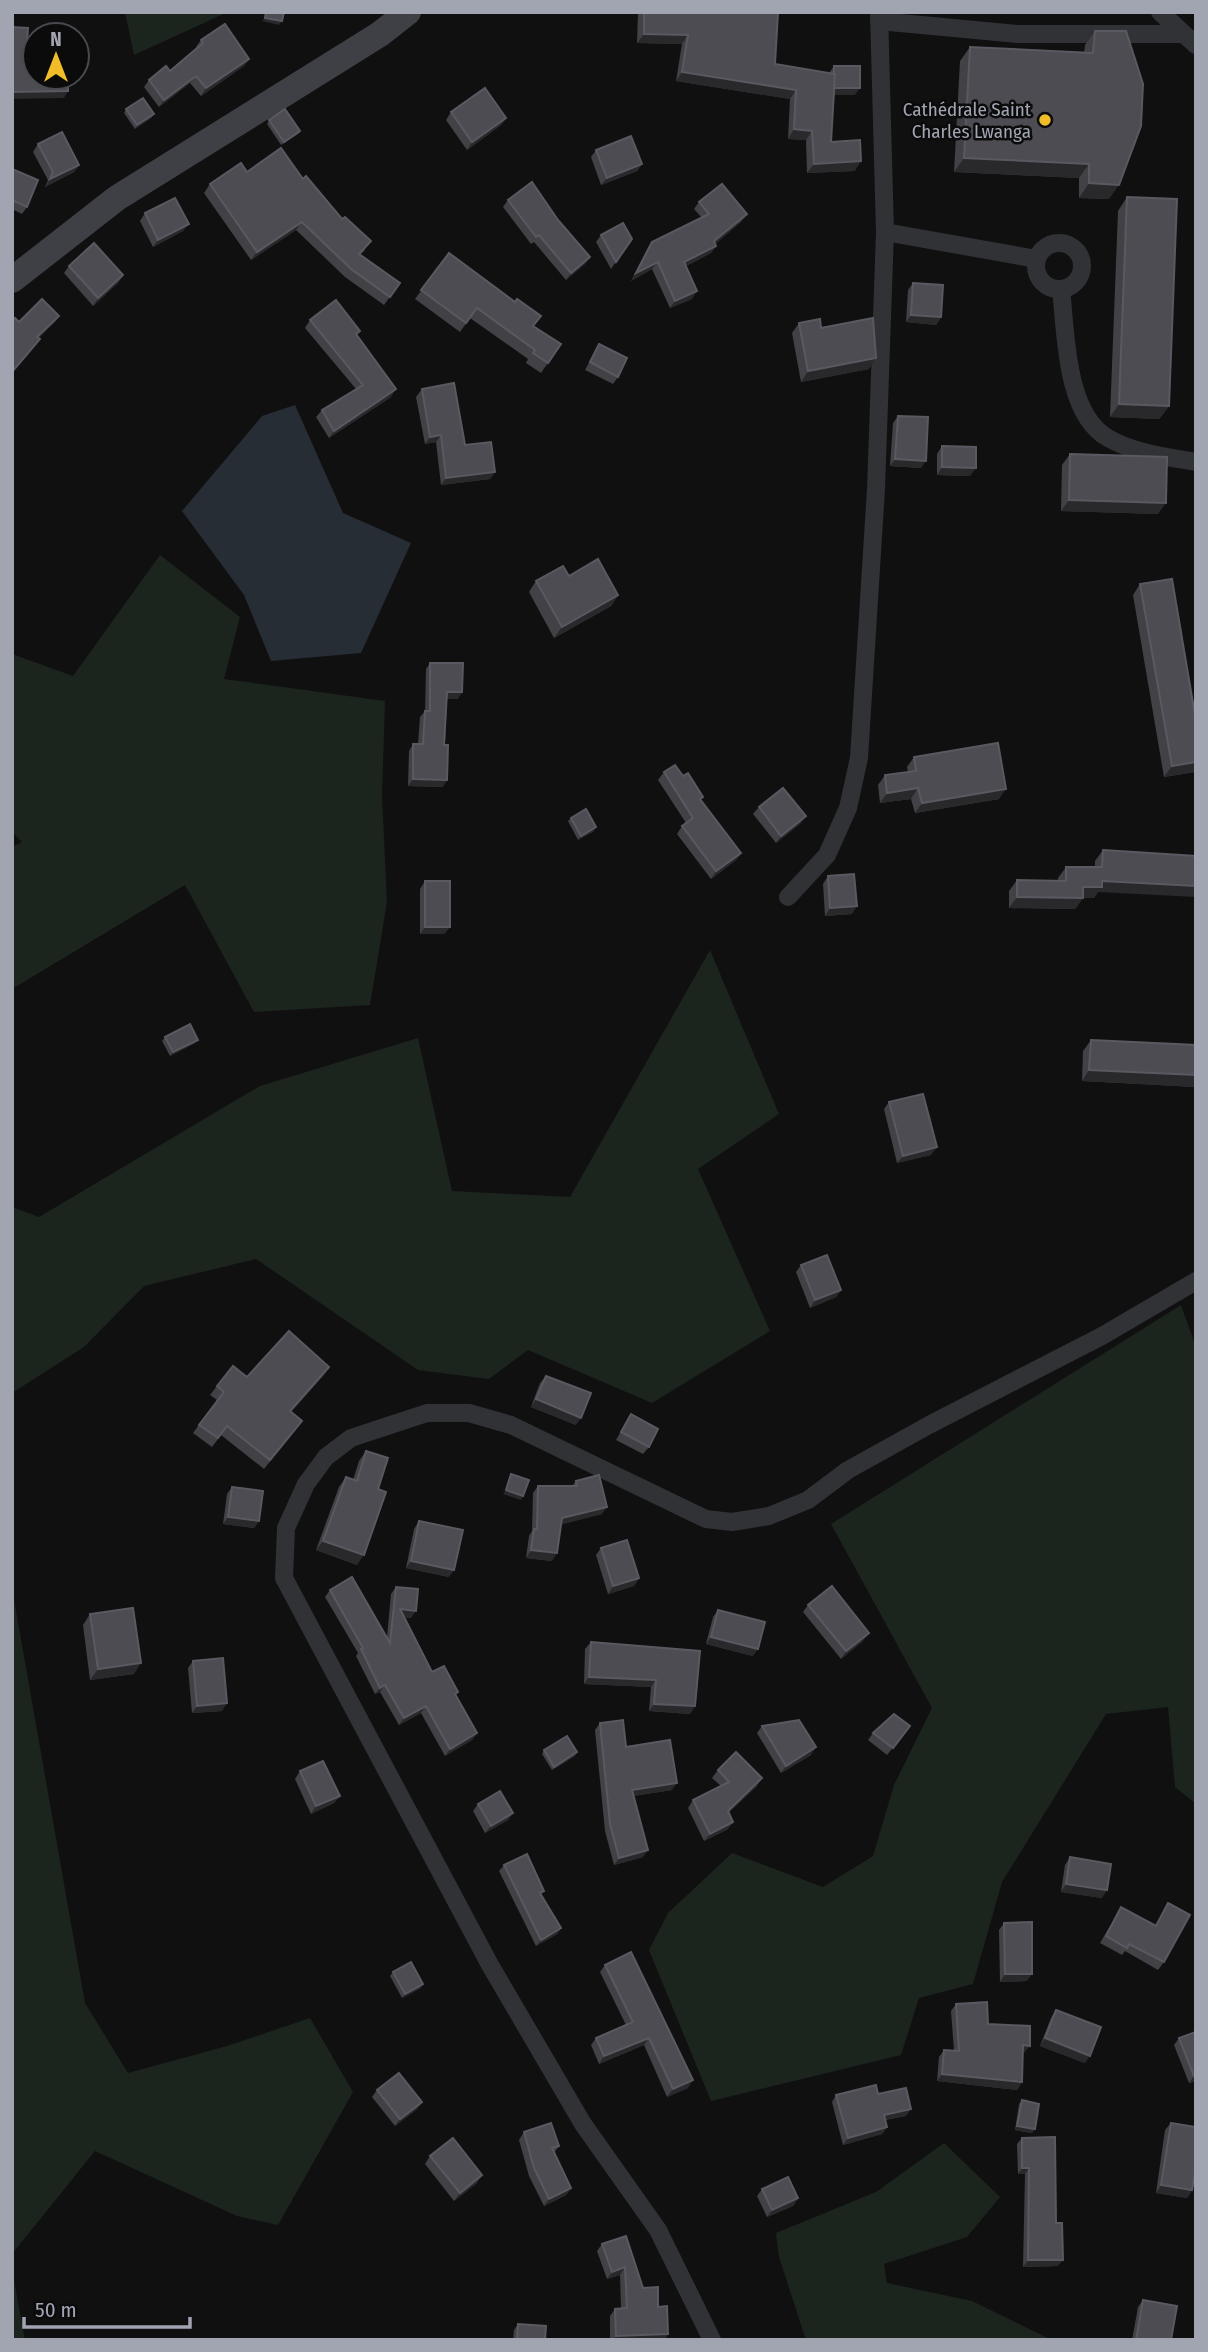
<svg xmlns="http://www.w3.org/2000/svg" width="1208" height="2352" font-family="'Fira Sans Condensed',sans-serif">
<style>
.green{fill:#1c241e}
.water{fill:#272d35}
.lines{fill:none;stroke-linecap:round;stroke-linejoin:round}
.street{stroke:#313236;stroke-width:18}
.secondary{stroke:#3f4046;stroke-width:26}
.wall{fill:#414146}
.shaded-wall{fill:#29292c}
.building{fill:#4c4c52;stroke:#595a61;stroke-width:2}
.poi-dot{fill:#f0bd29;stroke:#0b0b0c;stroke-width:2.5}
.labels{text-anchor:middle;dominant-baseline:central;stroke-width:5;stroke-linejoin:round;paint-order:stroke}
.poi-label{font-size:19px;fill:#a1a5b2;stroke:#0b0b0c;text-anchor:end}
</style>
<rect width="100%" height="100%" fill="#101011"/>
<!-- green -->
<g class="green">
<polygon points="125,12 228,12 134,55"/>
<polygon points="160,555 240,617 224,679 385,701 382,796 387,902 370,1005 254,1012 185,885 12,989 12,847 22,842 12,832 12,654 73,676"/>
<polygon points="710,950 779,1114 698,1169 770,1331 652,1403 528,1350 489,1379 418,1370 256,1259 144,1286 84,1347 12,1393 12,1207 39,1217 260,1086 418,1038 452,1191 570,1197"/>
<polygon points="1181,1305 1196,1347 1196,1804 1175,1787 1168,1707 1106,1714 1002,1882 973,1984 919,1998 901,2055 711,2101 649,1950 668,1913 732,1853 823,1887 873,1856 894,1785 932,1708 831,1524"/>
<polygon points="12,1588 85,2003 128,2073 227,2046 310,2018 353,2092 278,2225 237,2216 95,2151 12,2254"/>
<polygon points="944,2143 1000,2197 967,2237 884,2264 887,2283 972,2301 1052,2340 806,2340 779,2257 776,2233 876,2192"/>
<polygon points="12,2269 25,2340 12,2340"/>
</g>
<!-- water -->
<polygon class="water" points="295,405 343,513 411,543 361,653 271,661 244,595 182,511 262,416"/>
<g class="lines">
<!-- street -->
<g class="street">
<polyline points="879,12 885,232 1037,259"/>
<polyline points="1160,12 1196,45"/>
<polyline points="879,21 1018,34 1181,34"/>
<circle cx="1059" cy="266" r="23"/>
<path d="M1061,289C1066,332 1065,414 1108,438C1134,453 1167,457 1196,462"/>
<polyline points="788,897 827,855 848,808 859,758 876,489 885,232"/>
<polyline points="712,2340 658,2230 583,2124 490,1965 284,1578 286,1528 306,1484 326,1457 351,1438 427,1413 469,1413 511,1425 706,1519 732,1522 769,1516 808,1500 848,1470 929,1425 1102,1336 1196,1281"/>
</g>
<!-- secondary -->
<polyline class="secondary" points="12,280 117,198 380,34 408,12"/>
</g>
<!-- wall -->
<g class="wall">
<polygon points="638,12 778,12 775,64 829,73 834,66 855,95 834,95 831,142 855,171 807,173 806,140 788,139 790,99 676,81 682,44 637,43"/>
<polygon points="1095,31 1109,199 1079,198 1079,178 954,172 960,61 970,47 1084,53 1085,45"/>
<polygon points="201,40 249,59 244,66 201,96 190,83 159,107 144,87 149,80 170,71 197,48 196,47"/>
<polygon points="126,109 154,114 151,118 135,129 124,113"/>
<polygon points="451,112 506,118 501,125 467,150 446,120"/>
<polygon points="269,120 300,131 298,134 281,145 267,124"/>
<polygon points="38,144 79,165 74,172 45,187 48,180 33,152"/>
<polygon points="596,150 642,164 637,171 601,185 591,157"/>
<polygon points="12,169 27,207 22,214 12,209"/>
<polygon points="247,172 303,179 365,250 360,255 400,283 384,305 345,277 296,230 251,260 204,193 210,184"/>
<polygon points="1127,197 1169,406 1159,419 1110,417 1118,211"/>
<polygon points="508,200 558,220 590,257 585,264 566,280 534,242 531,244 503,207"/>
<polygon points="699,202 742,221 715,244 716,246 711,253 686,266 692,299 670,308 652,269 631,281 647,250 652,242 702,218 694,209"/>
<polygon points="145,213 183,231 153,247 140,221"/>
<polygon points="601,235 632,239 611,269 596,242"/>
<polygon points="449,253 533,326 561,344 541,373 526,363 528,359 470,318 460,332 415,299"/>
<polygon points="69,266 123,275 118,283 93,306 64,273"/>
<polygon points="913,283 941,317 936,325 906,322 908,290"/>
<polygon points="310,320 360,331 357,335 391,397 329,438 316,417 322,410 356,389 305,328"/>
<polygon points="799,323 821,328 869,369 801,382 792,333"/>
<polygon points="599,344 618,377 613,384 585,370"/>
<polygon points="422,389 465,445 495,472 490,479 441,485 436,442 425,444 416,397"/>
<polygon points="898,416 921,468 890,466 893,423"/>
<polygon points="942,446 970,476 937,475 937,454"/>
<polygon points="1070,454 1158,514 1061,511 1062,465"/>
<polygon points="569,576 618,595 611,606 554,638 529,592 536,581"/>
<polygon points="1140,584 1196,721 1195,772 1164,777 1133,595"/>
<polygon points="430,663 458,699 447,699 443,787 408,786 409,751 413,744 418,744 420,717 425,711 426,669"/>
<polygon points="914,757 999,799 915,813 911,799 880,803 878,785 885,775 908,772 907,767"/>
<polygon points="664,772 741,853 736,860 711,879 677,834 682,826 686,823 658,780"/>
<polygon points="759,807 801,823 776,843 753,814"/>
<polygon points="571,818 594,831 578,840 568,821"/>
<polygon points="1103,850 1196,856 1098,892 1094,898 1083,898 1075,909 1009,908 1009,891 1017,880 1058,881 1058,878 1066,867 1095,867 1095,861"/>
<polygon points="828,876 852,914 825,916 823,884"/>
<polygon points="425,881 450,927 444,934 420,934 420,889"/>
<polygon points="165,1037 198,1040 195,1043 170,1056 162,1041"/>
<polygon points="1091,1040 1196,1045 1196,1087 1082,1081 1083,1051"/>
<polygon points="889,1102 931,1155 897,1163 884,1109"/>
<polygon points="801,1265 841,1290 836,1297 810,1308 796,1272"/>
<polygon points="329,1367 323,1376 291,1412 296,1429 264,1469 221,1435 212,1447 193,1433 217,1400 210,1395 217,1386 247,1377"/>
<polygon points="546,1376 576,1425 531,1407 540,1383"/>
<polygon points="631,1414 649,1447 643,1454 616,1440"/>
<polygon points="366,1451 357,1565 316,1550 339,1487 346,1477 353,1480 359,1461"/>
<polygon points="576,1481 602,1514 561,1524 552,1561 526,1558 529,1536 532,1531 533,1493 538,1486 572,1486"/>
<polygon points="232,1487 259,1521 254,1528 223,1524 227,1494"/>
<polygon points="419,1521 449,1577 406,1568 414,1529"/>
<polygon points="601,1548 639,1578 634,1586 608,1594 596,1555"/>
<polygon points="396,1587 411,1618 404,1617 432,1672 458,1692 456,1695 477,1733 472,1740 445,1756 421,1713 399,1725 380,1692 375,1694 356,1656 358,1653 325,1597 330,1590 387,1637 391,1594"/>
<polygon points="808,1605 863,1641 841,1659 803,1612"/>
<polygon points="718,1610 753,1656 706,1644 713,1617"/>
<polygon points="90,1614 134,1674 90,1680 83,1625"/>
<polygon points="591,1642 700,1651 695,1706 690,1714 649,1711 651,1687 584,1684 585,1649"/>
<polygon points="193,1661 222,1711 192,1713 188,1668"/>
<polygon points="600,1723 672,1790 633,1796 643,1857 614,1865 605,1831 595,1730"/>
<polygon points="762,1726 811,1755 781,1773 757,1733"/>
<polygon points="910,1726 887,1755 868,1740 873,1733"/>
<polygon points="544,1750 575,1756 552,1770 542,1754"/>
<polygon points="718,1770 757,1786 729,1812 728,1829 704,1841 688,1808 693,1800 721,1786 712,1778"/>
<polygon points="300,1771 340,1796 334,1803 311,1814 295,1779"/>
<polygon points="478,1804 513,1813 508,1820 485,1833 473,1811"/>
<polygon points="1070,1857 1102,1898 1061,1892 1065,1865"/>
<polygon points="504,1865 561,1928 557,1934 536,1946 499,1871"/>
<polygon points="1168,1903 1164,1962 1158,1970 1125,1951 1122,1955 1100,1943 1121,1907 1155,1926"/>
<polygon points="1004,1923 1027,1981 1000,1982 999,1930"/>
<polygon points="605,1965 688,2088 667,2097 644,2045 599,2064 591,2045 596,2038 626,2025 600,1972"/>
<polygon points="393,1972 421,1988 402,1998 390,1976"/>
<polygon points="956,2004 988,2024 1024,2053 1023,2053 1022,2082 1017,2090 937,2081 939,2057 944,2050 954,2051 951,2011"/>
<polygon points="1056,2010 1085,2063 1040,2046 1051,2018"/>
<polygon points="1196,2032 1196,2081 1189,2083 1174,2045 1179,2038"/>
<polygon points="377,2090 422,2102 416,2110 395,2126 372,2097"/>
<polygon points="878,2094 906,2116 885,2120 887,2127 882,2134 843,2145 832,2102 836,2095"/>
<polygon points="1022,2100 1035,2129 1032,2133 1015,2130 1019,2104"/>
<polygon points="1171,2123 1192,2190 1187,2198 1156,2193 1165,2130"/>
<polygon points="524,2132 559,2146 554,2153 571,2188 566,2195 544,2206 529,2176 519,2140"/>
<polygon points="1022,2138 1056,2223 1058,2266 1023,2267 1025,2174 1018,2174 1017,2144"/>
<polygon points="430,2156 477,2183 454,2201 425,2164"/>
<polygon points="762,2189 798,2198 793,2206 767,2217 757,2196"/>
<polygon points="602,2244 643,2288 658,2307 668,2334 664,2340 610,2340 610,2316 615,2309 621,2308 620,2275 607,2279 597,2251"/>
<polygon points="1143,2300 1171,2340 1132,2340 1138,2307"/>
<polygon points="518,2324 545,2340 513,2340 514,2330"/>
</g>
<!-- shaded-wall -->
<g class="shaded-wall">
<polygon points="265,18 282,21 279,25 262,21"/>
<polygon points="644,34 688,35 682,44 637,43"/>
<polygon points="249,59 244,66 201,96 206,88"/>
<polygon points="682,72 796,90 790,99 676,81"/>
<polygon points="196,76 190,83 159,107 164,100"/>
<polygon points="834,88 860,88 855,95 829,95"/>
<polygon points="68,91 64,98 12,99 12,92"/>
<polygon points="154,114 151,118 135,129 137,125"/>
<polygon points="506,118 501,125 467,150 472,142"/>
<polygon points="794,129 812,131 806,140 788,139"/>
<polygon points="300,131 298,134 281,145 284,142"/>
<polygon points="964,158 1089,164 1079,178 954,172"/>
<polygon points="861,161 855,171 807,173 814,164"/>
<polygon points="642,164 637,171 601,185 607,178"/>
<polygon points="79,165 74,172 45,187 50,179"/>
<polygon points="1089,183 1119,185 1109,199 1079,198"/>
<polygon points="747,214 742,221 709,249 714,241"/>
<polygon points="302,222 296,230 251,260 257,252"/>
<polygon points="189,224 183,231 153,247 158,240"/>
<polygon points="716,246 711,253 679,269 684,262"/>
<polygon points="590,257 585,264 566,280 571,273"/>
<polygon points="658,262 652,269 631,281 636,273"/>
<polygon points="123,275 118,283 93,306 98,298"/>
<polygon points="697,291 692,299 670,308 675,301"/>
<polygon points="911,315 941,317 936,325 906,322"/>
<polygon points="59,316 55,322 33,344 37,337"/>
<polygon points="876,358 869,369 801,382 808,371"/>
<polygon points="396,389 391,397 329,438 334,431"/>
<polygon points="1119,404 1169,406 1159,419 1110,417"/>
<polygon points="441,435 436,442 425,444 430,437"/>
<polygon points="895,459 926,461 921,468 890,466"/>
<polygon points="942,467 976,468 970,476 937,475"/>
<polygon points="495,472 490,479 441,485 446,478"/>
<polygon points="1069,500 1166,503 1158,514 1061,511"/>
<polygon points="618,595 611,606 554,638 562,627"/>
<polygon points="447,692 462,692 458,699 443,699"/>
<polygon points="1196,762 1195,772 1164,777 1172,766"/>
<polygon points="413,779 447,780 443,787 408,786"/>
<polygon points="918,788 911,799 880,803 887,793"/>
<polygon points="1006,789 999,799 915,813 922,803"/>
<polygon points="806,816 801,823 776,843 781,836"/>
<polygon points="596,827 594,831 578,840 581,836"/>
<polygon points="741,853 736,860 711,879 716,871"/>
<polygon points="1102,881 1196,886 1196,897 1098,892 1094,898 1075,898 1083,887"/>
<polygon points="1017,897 1083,898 1075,909 1009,908"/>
<polygon points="857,906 852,914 825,916 830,908"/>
<polygon points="425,927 450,927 444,934 420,934"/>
<polygon points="198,1040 195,1043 170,1056 173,1052"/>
<polygon points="1089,1070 1196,1075 1196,1087 1082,1081"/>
<polygon points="937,1147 931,1155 897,1163 903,1156"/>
<polygon points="841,1290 836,1297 810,1308 815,1300"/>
<polygon points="329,1367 323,1376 283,1420 290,1411"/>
<polygon points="536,1399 581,1418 576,1425 531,1407"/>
<polygon points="506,1490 523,1496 521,1500 503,1494"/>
<polygon points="607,1507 602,1514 556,1526 562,1518"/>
<polygon points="228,1517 259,1521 254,1528 223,1524"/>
<polygon points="323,1541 364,1555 357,1565 316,1550"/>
<polygon points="531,1550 557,1553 552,1561 526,1558"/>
<polygon points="411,1561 454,1570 449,1577 406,1568"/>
<polygon points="639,1578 634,1586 608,1594 613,1586"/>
<polygon points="400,1609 416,1611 411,1618 395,1616"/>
<polygon points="869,1633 863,1641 841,1659 846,1651"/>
<polygon points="711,1637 758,1649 753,1656 706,1644"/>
<polygon points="141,1663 134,1674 90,1680 98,1669"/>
<polygon points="589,1677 656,1680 651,1687 584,1684"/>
<polygon points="385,1685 380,1692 375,1694 380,1688"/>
<polygon points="227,1703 222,1711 192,1713 197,1706"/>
<polygon points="654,1704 695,1706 690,1714 649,1711"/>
<polygon points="426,1706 421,1713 399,1725 404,1718"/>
<polygon points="477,1733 472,1740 445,1756 450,1749"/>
<polygon points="816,1747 811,1755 781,1773 786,1766"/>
<polygon points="577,1752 575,1756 552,1770 554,1767"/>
<polygon points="762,1778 757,1786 723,1818 728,1811"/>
<polygon points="677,1783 672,1790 627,1797 632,1790"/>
<polygon points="340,1796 334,1803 311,1814 316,1806"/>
<polygon points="513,1813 508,1820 485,1833 491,1826"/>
<polygon points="733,1822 728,1829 704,1841 710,1834"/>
<polygon points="648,1850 643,1857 614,1865 619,1858"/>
<polygon points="1066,1884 1107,1890 1102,1898 1061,1892"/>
<polygon points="561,1928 557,1934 536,1946 541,1940"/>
<polygon points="1005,1974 1032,1974 1027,1981 1000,1982"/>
<polygon points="423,1984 421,1988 402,1998 405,1994"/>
<polygon points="649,2038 644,2045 599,2064 604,2056"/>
<polygon points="1045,2038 1090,2056 1085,2063 1040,2046"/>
<polygon points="1023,2045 1030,2046 1024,2053 1018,2053"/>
<polygon points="942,2074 1022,2082 1017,2090 937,2081"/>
<polygon points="1196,2075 1196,2081 1189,2083 1194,2076"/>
<polygon points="693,2080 688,2088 667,2097 673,2089"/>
<polygon points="422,2102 416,2110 395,2126 400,2119"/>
<polygon points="911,2109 906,2116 879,2121 884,2115"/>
<polygon points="1017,2126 1035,2129 1032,2133 1015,2130"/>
<polygon points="887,2127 882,2134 843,2145 848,2138"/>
<polygon points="1022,2168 1029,2168 1025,2174 1018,2174"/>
<polygon points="482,2175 477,2183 454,2201 460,2193"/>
<polygon points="1161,2185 1192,2190 1187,2198 1156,2193"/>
<polygon points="571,2188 566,2195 544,2206 549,2199"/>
<polygon points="798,2198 793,2206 767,2217 772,2210"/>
<polygon points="1028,2260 1063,2260 1058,2266 1023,2267"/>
<polygon points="625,2267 620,2275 607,2279 612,2272"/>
<polygon points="668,2334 664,2340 613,2340 616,2336"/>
</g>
<!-- building -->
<g class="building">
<polygon points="266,12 284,12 282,21 265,18"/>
<polygon points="644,12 778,12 775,64 835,74 831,142 860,140 861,161 814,164 812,131 794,129 796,90 682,72 688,35 644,34"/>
<polygon points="225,24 249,59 206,88 196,76 164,100 149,80 166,66 170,71 203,43 201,40"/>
<polygon points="12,27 28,28 26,56 35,56 35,77 68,77 68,91 12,92"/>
<polygon points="1095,31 1126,31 1143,84 1141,126 1119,185 1089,183 1089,164 964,158 970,47 1093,53"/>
<polygon points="834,66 860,66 860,88 834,88 835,74 834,74"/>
<polygon points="485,88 506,118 472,142 451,112"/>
<polygon points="143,98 154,114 137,125 126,109"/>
<polygon points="285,109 300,131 284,142 269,120"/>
<polygon points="62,132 79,165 50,179 53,172 38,144"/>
<polygon points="631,136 642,164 607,178 596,150"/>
<polygon points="281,148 303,179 306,176 342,219 345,217 371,241 359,254 400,283 390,297 351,269 302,222 257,252 210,184 241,163 247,172"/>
<polygon points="12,169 38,180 27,207 12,200"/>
<polygon points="532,182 558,220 590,257 571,273 539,235 536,237 508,200"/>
<polygon points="722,184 747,214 714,241 716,246 684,262 697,291 675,301 658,262 636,273 652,242 709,214 699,202"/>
<polygon points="1127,197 1177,199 1169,406 1119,404"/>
<polygon points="175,198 189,224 158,240 145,213"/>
<polygon points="623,223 632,239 616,262 601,235"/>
<polygon points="94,243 123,275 98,298 69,266"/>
<polygon points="449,253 515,302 517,299 541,316 533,326 561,344 548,363 533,353 535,350 477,308 466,323 421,290"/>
<polygon points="913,283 943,285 941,317 911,315"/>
<polygon points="42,299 59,316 37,337 40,339 12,372 12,321 15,318 19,322"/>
<polygon points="336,300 360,331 356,334 396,389 334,431 322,410 363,385 310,320"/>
<polygon points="873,318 876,358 808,371 799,323 820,319 821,328"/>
<polygon points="599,344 627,358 618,377 590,362"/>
<polygon points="454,383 465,445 491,442 495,472 446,478 441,435 430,437 422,389"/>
<polygon points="898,416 928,417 926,461 895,459"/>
<polygon points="942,446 976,447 976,468 942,467"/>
<polygon points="1070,454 1167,457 1166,503 1069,500"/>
<polygon points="598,559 618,595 562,627 536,581 563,566 569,576"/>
<polygon points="1172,579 1196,721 1196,762 1172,766 1140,584"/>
<polygon points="430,663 463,663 462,692 447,692 444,745 448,745 447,780 413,779 413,744 423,744 425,711 430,711"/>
<polygon points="998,743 1006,789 922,803 918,788 887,793 885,775 916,771 914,757"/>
<polygon points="675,765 683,776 688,773 703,797 700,799 741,853 716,871 682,826 693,818 664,772"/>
<polygon points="783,788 806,816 781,836 759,807"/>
<polygon points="586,809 596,827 581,836 571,818"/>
<polygon points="1103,850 1196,856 1196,886 1102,881 1102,887 1083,887 1083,898 1017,897 1017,880 1066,881 1066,867 1102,867"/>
<polygon points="854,874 857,906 830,908 828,876"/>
<rect x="425" y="881" width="25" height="46"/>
<polygon points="190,1024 198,1040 173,1052 165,1037"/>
<polygon points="1091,1040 1196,1045 1196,1075 1089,1070"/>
<polygon points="923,1094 937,1147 903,1156 889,1102"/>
<polygon points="827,1255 841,1290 815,1300 801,1265"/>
<polygon points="289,1331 329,1367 290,1411 302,1421 270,1460 227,1426 218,1438 199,1425 224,1392 217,1386 233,1366 247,1377"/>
<polygon points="546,1376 591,1393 581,1418 536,1399"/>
<polygon points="631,1414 658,1429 649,1447 621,1432"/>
<polygon points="366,1451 388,1458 378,1489 386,1492 364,1555 323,1541 346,1477 357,1481"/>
<polygon points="511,1474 529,1480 523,1496 506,1490"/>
<polygon points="599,1475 607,1507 562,1518 557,1553 531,1550 534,1529 537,1529 538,1486 577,1486 576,1481"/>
<polygon points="232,1487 263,1491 259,1521 228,1517"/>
<polygon points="419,1521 463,1530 454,1570 411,1561"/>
<polygon points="627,1540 639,1578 613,1586 601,1548"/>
<polygon points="352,1577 390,1643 396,1587 418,1589 416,1611 400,1609 432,1672 444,1666 458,1692 455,1694 477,1733 450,1749 426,1706 404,1718 385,1685 380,1688 361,1649 363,1648 330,1590"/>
<polygon points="832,1586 869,1633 846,1651 808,1605"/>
<polygon points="133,1608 141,1663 98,1669 90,1614"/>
<polygon points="718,1610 765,1622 758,1649 711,1637"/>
<polygon points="591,1642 700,1651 695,1706 654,1704 656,1680 589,1677"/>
<polygon points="223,1658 227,1703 197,1706 193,1661"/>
<polygon points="894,1714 910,1726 893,1748 873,1733"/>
<polygon points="623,1720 626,1747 670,1740 677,1783 632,1790 648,1850 619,1858 610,1824 600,1723"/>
<polygon points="799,1720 816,1747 786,1766 762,1726"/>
<polygon points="567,1736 577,1752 554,1767 544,1750"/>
<polygon points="736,1752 762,1778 728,1811 733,1822 710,1834 693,1800 729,1782 718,1770"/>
<polygon points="323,1761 340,1796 316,1806 300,1771"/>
<polygon points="500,1791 513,1813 491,1826 478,1804"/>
<polygon points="527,1854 544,1891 540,1893 561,1928 541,1940 504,1865"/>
<polygon points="1070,1857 1111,1864 1107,1890 1066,1884"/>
<polygon points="1168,1903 1190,1915 1164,1962 1129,1944 1127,1948 1106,1936 1121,1907 1156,1926"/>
<polygon points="1032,1922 1032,1974 1005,1974 1004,1923"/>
<polygon points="631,1952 693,2080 673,2089 649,2038 604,2056 596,2038 633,2022 605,1965"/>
<polygon points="411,1962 423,1984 405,1994 393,1972"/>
<polygon points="987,2002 988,2024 1030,2026 1030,2046 1023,2045 1022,2082 942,2074 944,2050 959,2051 956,2004"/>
<polygon points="1056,2010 1101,2027 1090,2056 1045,2038"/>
<polygon points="1196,2032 1196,2075 1194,2076 1179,2038"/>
<polygon points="399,2073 422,2102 400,2119 377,2090"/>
<polygon points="876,2085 878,2094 906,2088 911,2109 884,2115 887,2127 848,2138 836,2095"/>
<polygon points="1022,2100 1039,2104 1035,2129 1017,2126"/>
<polygon points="551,2123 559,2146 552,2148 571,2188 549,2199 534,2168 524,2132"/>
<polygon points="1171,2123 1196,2127 1196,2168 1192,2190 1161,2185"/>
<polygon points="1055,2137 1056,2223 1062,2223 1063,2260 1028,2260 1029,2168 1022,2168 1022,2138"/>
<polygon points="453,2138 482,2175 460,2193 430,2156"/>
<polygon points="788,2177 798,2198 772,2210 762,2189"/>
<polygon points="626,2236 643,2288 658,2287 658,2307 667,2306 668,2334 616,2336 615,2309 627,2308 625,2267 612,2272 602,2244"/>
<polygon points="1143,2300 1177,2306 1171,2340 1136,2340"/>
<polygon points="518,2324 546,2326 545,2340 517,2340"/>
</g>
<!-- markers -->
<circle class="poi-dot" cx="1045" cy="120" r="7"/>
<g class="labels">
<!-- poi labels -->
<g class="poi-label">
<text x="1031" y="109">Cathédrale Saint<tspan x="1031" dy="22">Charles Lwanga</tspan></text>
</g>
</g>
<!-- border -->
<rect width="1208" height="2352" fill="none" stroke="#a1a5b2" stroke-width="28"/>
<!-- north arrow -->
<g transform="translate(56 56)"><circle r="33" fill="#0b0b0c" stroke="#47494e" stroke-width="2"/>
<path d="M0-5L12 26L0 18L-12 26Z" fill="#f0bd29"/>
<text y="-10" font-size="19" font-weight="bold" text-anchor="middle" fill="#a1a5b2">N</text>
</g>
<!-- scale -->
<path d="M24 2317v10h166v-10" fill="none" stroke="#a1a5b2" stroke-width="3.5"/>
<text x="35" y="2317" font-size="21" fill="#a1a5b2" stroke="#0b0b0c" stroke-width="5" paint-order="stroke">50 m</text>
</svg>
